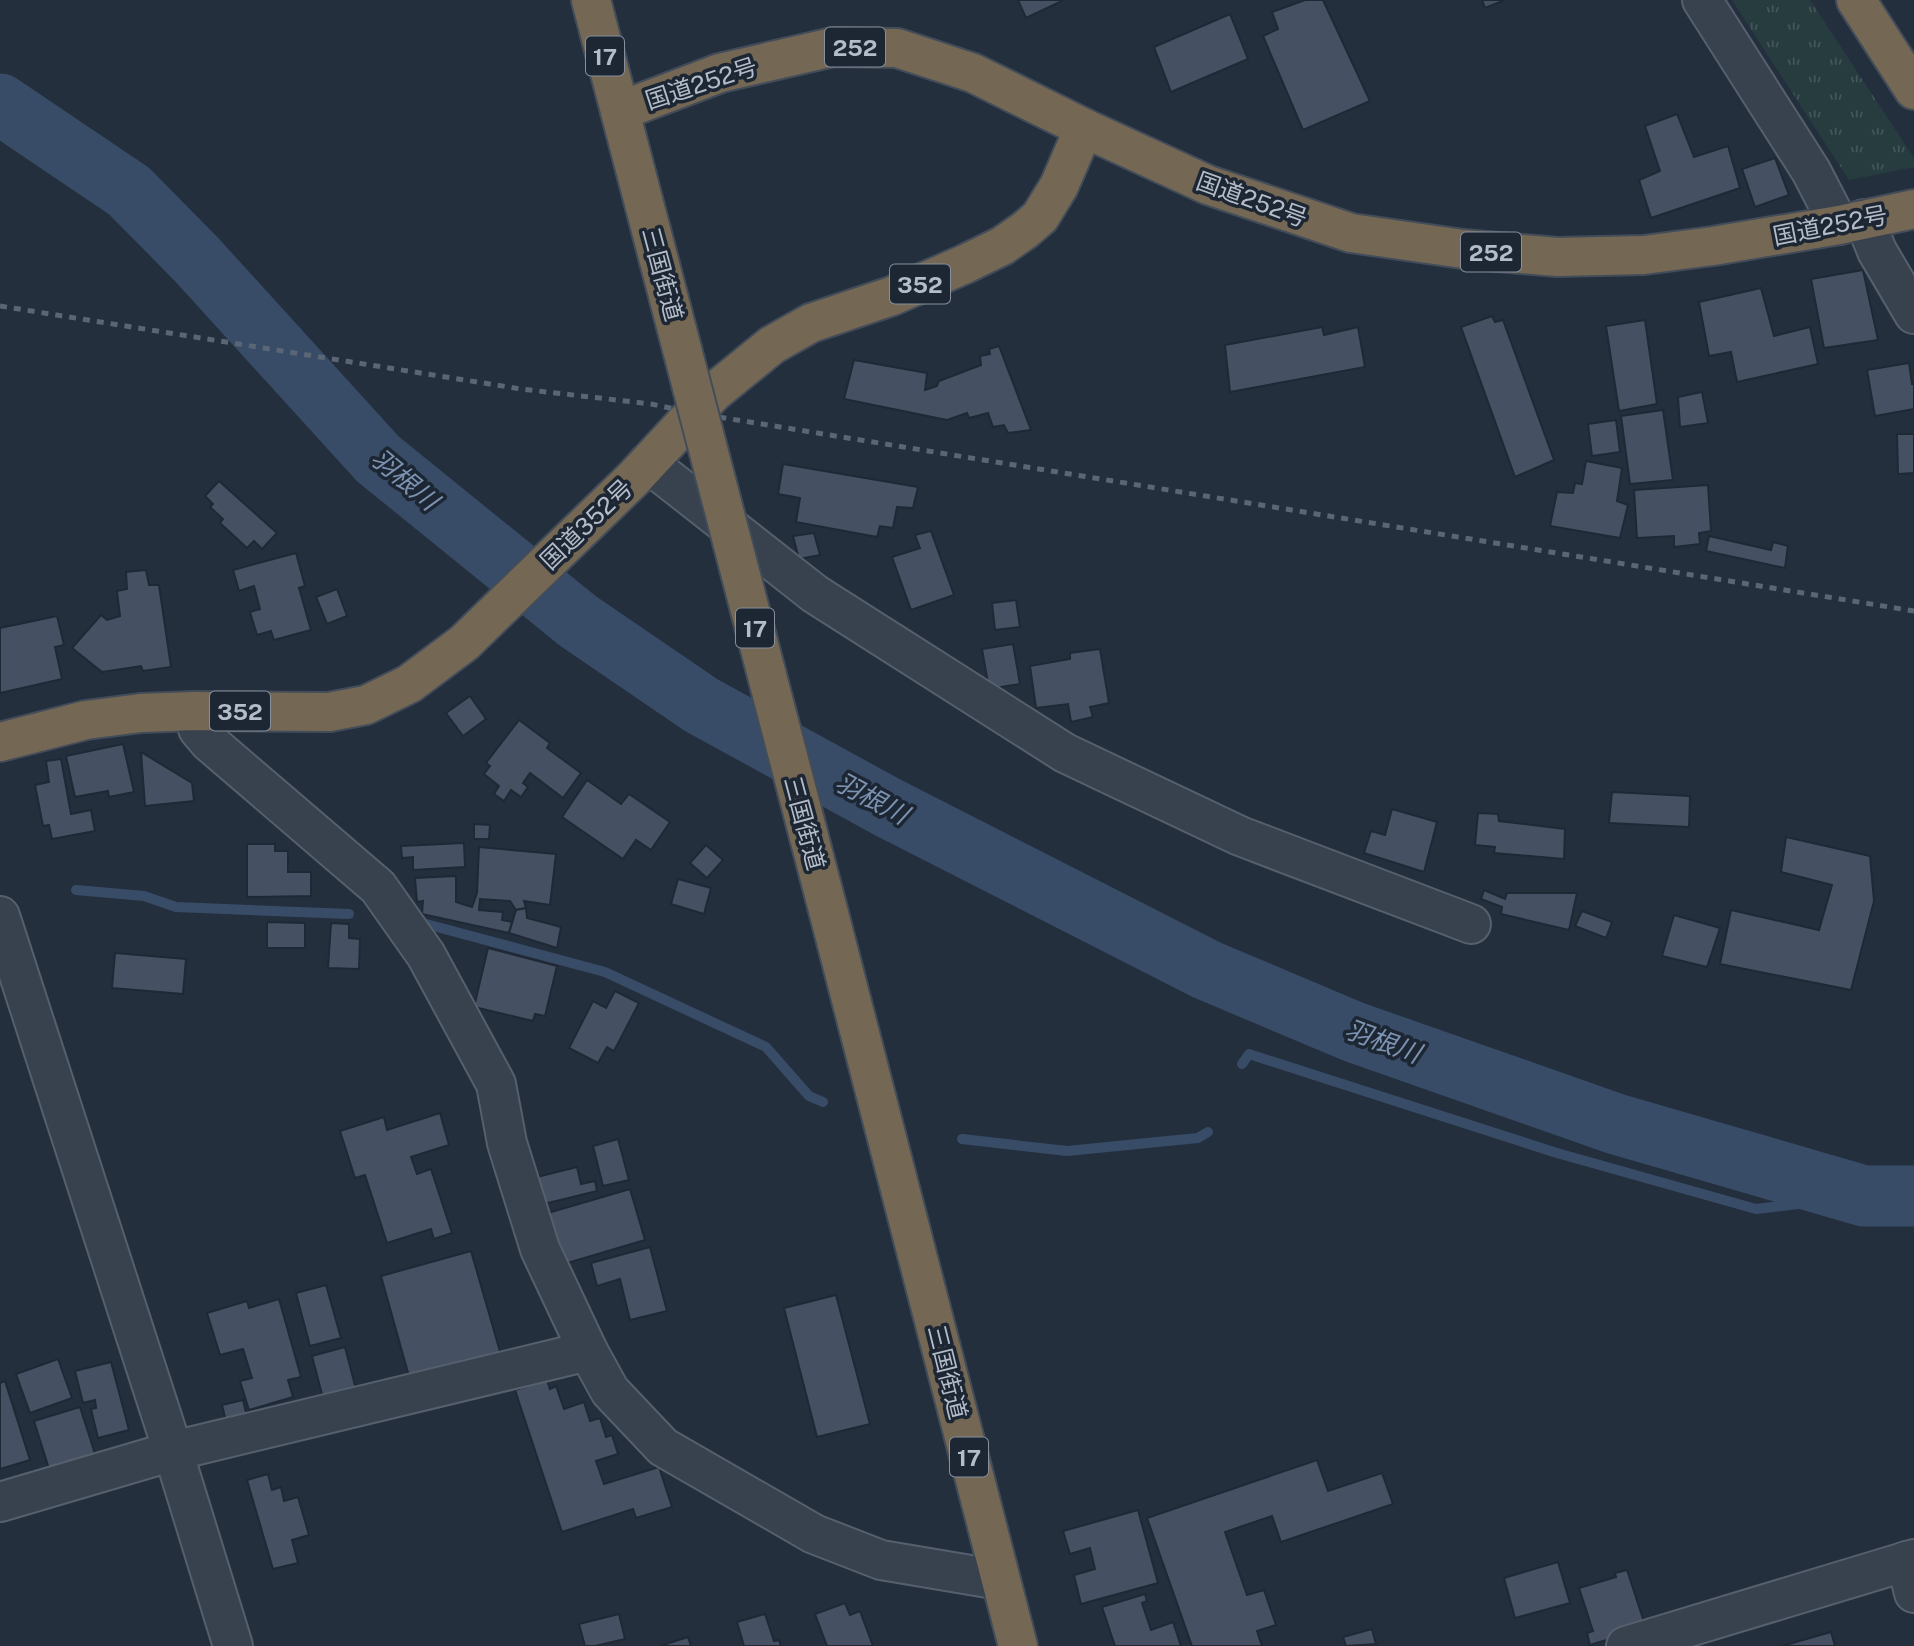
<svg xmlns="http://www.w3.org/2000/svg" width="1914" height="1646" font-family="'Public Sans','Noto Sans JP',sans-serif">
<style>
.grass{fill:url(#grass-tufts)}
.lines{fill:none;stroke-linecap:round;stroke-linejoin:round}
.stream{stroke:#394c67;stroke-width:10}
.river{stroke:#394c67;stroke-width:61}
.building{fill:#455162;stroke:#1f2835;stroke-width:2}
.minor-casing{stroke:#565f6c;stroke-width:42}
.highway-casing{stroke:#434c59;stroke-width:42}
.minor{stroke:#38414e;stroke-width:38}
.highway{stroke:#746855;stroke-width:38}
.rail{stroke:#5a6575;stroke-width:5;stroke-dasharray:7 7;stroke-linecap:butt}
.highway-bridge-casing{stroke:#434c59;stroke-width:42;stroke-linecap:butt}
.highway-bridge{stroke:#746855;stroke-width:38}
.labels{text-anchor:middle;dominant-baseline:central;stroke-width:7;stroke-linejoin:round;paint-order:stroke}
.shield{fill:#1d2633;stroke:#878f9c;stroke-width:2}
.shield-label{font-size:23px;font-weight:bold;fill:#b4bcc9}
.street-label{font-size:24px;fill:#b4bcc9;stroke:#1d2633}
.water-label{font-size:26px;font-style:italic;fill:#7c92b1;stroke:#1d2633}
</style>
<defs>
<pattern id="grass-tufts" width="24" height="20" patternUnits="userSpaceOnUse" patternTransform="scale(1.75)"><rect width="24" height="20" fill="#263c3f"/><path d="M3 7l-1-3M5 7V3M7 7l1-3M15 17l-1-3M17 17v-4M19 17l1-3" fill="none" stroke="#435659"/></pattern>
</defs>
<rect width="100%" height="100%" fill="#242f3e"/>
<!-- grass -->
<polygon class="grass" points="1732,0 1810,0 1914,158 1914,167 1849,180"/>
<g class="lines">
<!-- stream -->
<g class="stream">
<polyline points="76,890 144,896 176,907 349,914"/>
<polyline points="426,924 605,972 766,1047 809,1096 823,1102"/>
<polyline points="1242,1064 1249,1054 1557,1153 1756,1209 1864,1196"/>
<polyline points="962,1139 1067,1151 1198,1138 1208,1132"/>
</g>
<!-- river -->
<polyline class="river" points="0,104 129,191 197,260 378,459 578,621 701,705 887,807 1207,970 1354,1032 1616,1124 1864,1196 1914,1196"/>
</g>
<!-- building -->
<g class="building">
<polygon points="1018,0 1061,0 1062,1 1026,18"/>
<polygon points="1305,0 1323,0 1370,101 1303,130 1263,36 1278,29 1272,12"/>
<polygon points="1482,0 1505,0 1485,8"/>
<polygon points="1230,14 1248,59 1171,92 1154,47"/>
<polygon points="1677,114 1694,157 1728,146 1740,188 1651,218 1639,180 1660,171 1645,126"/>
<polygon points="1775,158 1789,195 1755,207 1742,169"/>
<polygon points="1863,270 1878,340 1824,348 1811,279"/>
<polygon points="1761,288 1774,336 1810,327 1818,364 1737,382 1731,352 1709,356 1699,302"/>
<polygon points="1492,316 1495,322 1503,320 1554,460 1515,477 1461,327"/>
<polygon points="1645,320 1657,404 1619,411 1606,326"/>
<polygon points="1322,327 1324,335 1358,327 1365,367 1230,392 1225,345"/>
<polygon points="999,346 1031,430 1008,433 1004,425 993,427 988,413 969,418 967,413 947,420 844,399 854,360 927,373 925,390 937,386 939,381 981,365 980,356 990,354 989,349"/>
<polygon points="1909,363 1912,384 1914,384 1914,409 1875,416 1867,370"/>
<polygon points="1702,392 1708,423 1680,427 1678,397"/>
<polygon points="1663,410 1673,480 1630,484 1621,416"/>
<polygon points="1616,420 1620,452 1592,456 1588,424"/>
<polygon points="1897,434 1914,434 1914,473 1898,474"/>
<polygon points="1586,461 1622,468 1617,501 1628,505 1620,538 1550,526 1557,492 1573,493 1575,483 1582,484"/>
<polygon points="783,464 918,487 913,508 897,507 893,528 880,526 877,537 796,522 800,498 778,494"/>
<polygon points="219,481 277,533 262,549 254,541 247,548 220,523 223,519 210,507 213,504 205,496"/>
<polygon points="1708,485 1711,531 1699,533 1700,544 1674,547 1674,536 1637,538 1634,490"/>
<polygon points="931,531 954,595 911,610 892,557 920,548 915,535"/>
<polygon points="814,533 820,555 799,559 793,536"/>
<polygon points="1709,536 1771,550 1773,542 1788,546 1785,568 1706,551"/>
<polygon points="296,553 305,586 299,588 311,630 274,640 271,631 257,635 250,612 260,609 254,586 239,591 233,570"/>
<polygon points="146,570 149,585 159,585 171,667 143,671 141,666 102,672 72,648 101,615 107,620 120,616 117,591 127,589 126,572"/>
<polygon points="337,589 347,616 327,624 316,597"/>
<polygon points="1016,600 1020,627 995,630 992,603"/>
<polygon points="57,616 64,645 55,647 62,679 0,693 0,628"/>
<polygon points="1013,644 1020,684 989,689 982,649"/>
<polygon points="1100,649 1109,703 1090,707 1093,717 1071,722 1068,704 1036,708 1030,666 1070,659 1070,653"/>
<polygon points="470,696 486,719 463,736 446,713"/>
<polygon points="519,720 550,743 547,748 581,773 563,798 530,773 523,783 528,787 521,797 511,790 504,801 494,794 499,786 484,774 490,766 486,763"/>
<polygon points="123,744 134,792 109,797 108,791 75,797 66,756"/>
<polygon points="141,752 192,783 194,801 145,806"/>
<polygon points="61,759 71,814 91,810 95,831 52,839 49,825 43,826 35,785 49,782 46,761"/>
<polygon points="587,780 621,804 629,794 670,822 651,850 636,840 623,859 562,817"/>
<polygon points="1612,792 1690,796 1689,827 1609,823"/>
<polygon points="1392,809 1437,822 1424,872 1364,853 1371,831 1385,835"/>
<polygon points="1478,813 1498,814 1499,821 1565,829 1564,859 1494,853 1495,847 1475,845"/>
<polygon points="474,824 490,825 489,839 474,839"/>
<polygon points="1786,837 1870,856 1874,901 1851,990 1720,964 1731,910 1819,930 1832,885 1781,872"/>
<polygon points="464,843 465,867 413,870 413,857 402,858 401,846"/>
<polygon points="247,844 275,844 275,851 288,851 288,872 311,872 311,896 247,897"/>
<polygon points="706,845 723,860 707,878 690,863"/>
<polygon points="479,847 556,854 550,905 524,901 526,908 516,910 510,901 480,899 479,910 503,912 502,920 512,922 509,933 422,914 423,901 417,902 415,878 456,876 456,902 472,907 477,893"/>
<polygon points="678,879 711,888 704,914 671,904"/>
<polygon points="1484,890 1505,899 1507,893 1577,893 1569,930 1501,914 1502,907 1481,899"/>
<polygon points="526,908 527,918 561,927 557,948 509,933 516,910"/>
<polygon points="1582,911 1612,922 1606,938 1575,926"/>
<polygon points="1674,915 1720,928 1707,967 1662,956"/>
<polygon points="267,922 305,923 305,948 267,948"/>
<polygon points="331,923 349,924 349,938 360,939 359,969 328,968"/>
<polygon points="488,948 557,966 545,1016 535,1014 533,1021 474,1007"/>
<polygon points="115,953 186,959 183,994 112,988"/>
<polygon points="615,991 639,1003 614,1051 607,1047 598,1063 569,1048 593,1001 606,1008"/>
<polygon points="440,1113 449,1145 411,1157 417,1174 431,1169 452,1233 434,1239 431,1229 387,1243 365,1175 355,1178 340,1131 384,1117 387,1130"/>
<polygon points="618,1139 629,1180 603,1186 593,1146"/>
<polygon points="577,1167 581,1184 595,1181 597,1191 544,1204 537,1177"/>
<polygon points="630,1189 645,1240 564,1264 548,1213"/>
<polygon points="650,1247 667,1311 630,1320 620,1279 597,1286 591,1263"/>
<polygon points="471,1251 501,1355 410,1380 381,1276"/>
<polygon points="326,1285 341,1338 310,1346 296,1293"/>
<polygon points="836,1295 870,1424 817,1437 784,1308"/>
<polygon points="279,1299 301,1377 288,1380 293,1397 249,1410 240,1381 252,1378 243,1349 220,1355 207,1313 247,1301 249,1308"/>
<polygon points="345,1347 357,1393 324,1402 312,1356"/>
<polygon points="58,1359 72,1398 30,1413 16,1374"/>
<polygon points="111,1362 129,1430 98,1438 91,1409 96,1408 95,1400 83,1403 75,1371"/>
<polygon points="547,1380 550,1389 556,1386 564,1409 584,1402 590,1421 600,1418 606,1437 612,1435 618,1454 596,1461 604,1484 659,1467 672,1507 636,1518 633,1509 562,1532 515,1390"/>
<polygon points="5,1381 30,1460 0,1469 0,1383"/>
<polygon points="243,1400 250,1429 229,1433 222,1405"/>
<polygon points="80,1407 96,1457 50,1472 34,1421"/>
<polygon points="1317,1460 1328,1491 1382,1473 1393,1504 1281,1542 1272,1516 1225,1532 1247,1595 1264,1590 1276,1625 1257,1631 1262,1646 1192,1646 1147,1518"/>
<polygon points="268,1474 272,1490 281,1487 284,1501 298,1497 309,1535 292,1540 298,1563 273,1569 247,1480"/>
<polygon points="1138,1510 1158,1583 1081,1604 1074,1575 1095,1569 1090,1548 1070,1554 1063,1531"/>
<polygon points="1558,1562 1570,1603 1515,1618 1504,1578"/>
<polygon points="1627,1570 1646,1628 1590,1645 1587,1633 1593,1631 1579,1588 1616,1577 1615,1573"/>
<polygon points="1145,1594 1147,1601 1142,1603 1151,1630 1173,1622 1181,1646 1115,1646 1102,1607"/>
<polygon points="845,1603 850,1615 860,1611 873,1646 827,1646 815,1614"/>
<polygon points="619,1614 625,1639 595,1646 585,1646 579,1624"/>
<polygon points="765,1614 774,1641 779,1640 781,1646 744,1646 737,1622"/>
<polygon points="1372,1629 1376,1644 1346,1646 1343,1637"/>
<polygon points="1831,1632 1835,1646 1782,1646"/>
<polygon points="688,1637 691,1646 660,1646"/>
</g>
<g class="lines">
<!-- minor casing -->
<g class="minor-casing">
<g id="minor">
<polyline points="1702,0 1811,171 1839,225"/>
<polyline points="1864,219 1877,251 1914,314"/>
<polyline points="648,463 815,594 1065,753 1240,836 1471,924"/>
<polyline points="195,711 198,729 209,742 378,887 426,955 496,1084 507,1143 540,1249 588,1351 610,1391 663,1447 814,1534 881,1560 1000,1580"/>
<polyline points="0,916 173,1451 233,1646"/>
<polyline points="0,1502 173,1451 588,1351"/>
<polyline points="1906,1561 1914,1593"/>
<polyline points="1626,1646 1914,1559"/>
</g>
</g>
<!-- highway casing -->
<g class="highway-casing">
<g id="highway">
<polyline points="591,0 682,349"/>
<polyline points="1856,0 1914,90"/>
<polyline points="620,111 720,73 833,47 897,48 973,73 1084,128 1208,185 1351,233 1463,249 1557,257 1644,255 1713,246 1839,225 1914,209"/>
<polyline points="0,742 86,720 141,713 195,711 329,712 366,705 409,684 464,643 634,478 713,393 772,345 811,323 892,296 965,264 1002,246 1025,230 1040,217 1059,186 1084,128"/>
<polyline points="827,906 1018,1646"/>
</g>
</g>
<!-- minor -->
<use href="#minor" class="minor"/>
<!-- highway -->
<use href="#highway" class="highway"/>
<!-- rail -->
<polyline class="rail" points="0,306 521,389 651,404 694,413 1914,611"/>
<!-- highway-bridge casing -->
<g class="highway-bridge-casing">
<polyline id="highway-bridge" points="682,349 827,906"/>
</g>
<!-- highway-bridge -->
<use href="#highway-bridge" class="highway-bridge"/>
</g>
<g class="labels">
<!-- shield labels -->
<g class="shield">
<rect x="825" y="27.5" width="60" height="39" rx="5"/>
<rect x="586" y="36.5" width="38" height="39" rx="5"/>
<rect x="1461" y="232.5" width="60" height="39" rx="5"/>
<rect x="890" y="264.5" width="60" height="39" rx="5"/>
<rect x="736" y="608.5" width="38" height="39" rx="5"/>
<rect x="210" y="691.5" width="60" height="39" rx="5"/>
<rect x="950" y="1437.5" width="38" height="39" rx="5"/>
</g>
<g class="shield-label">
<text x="855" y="47">252</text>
<text x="605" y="56">17</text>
<text x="1491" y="252">252</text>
<text x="920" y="284">352</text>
<text x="755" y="628">17</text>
<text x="240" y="711">352</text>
<text x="969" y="1457">17</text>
</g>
<!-- street labels -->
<g class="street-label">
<text transform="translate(701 83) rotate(-18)">国道252号</text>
<text transform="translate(1252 199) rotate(20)">国道252号</text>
<text transform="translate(1830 225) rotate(-11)">国道252号</text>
<text transform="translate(663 274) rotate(75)">三国街道</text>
<text transform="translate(586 524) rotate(-44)">国道352号</text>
<text transform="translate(805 823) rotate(75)">三国街道</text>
<text transform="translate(948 1372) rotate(76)">三国街道</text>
</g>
<!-- water labels -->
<g class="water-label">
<text transform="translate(405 479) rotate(40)">羽根川</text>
<text transform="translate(872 798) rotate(28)">羽根川</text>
<text transform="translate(1383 1041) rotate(20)">羽根川</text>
</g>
</g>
</svg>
